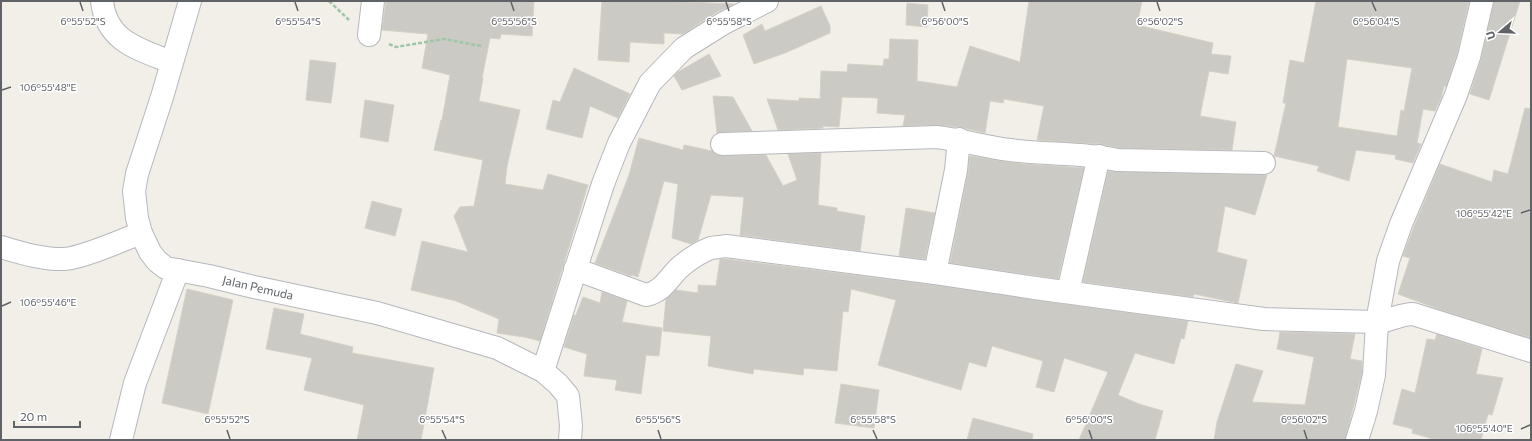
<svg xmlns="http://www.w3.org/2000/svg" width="1532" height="441" font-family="Commissioner,sans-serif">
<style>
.building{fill:#cccac5;stroke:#d6d1c6;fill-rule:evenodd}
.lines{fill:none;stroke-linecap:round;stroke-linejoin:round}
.minor-casing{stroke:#b5b8bc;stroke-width:24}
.tertiary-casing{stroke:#b5b8bc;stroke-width:24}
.path{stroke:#9cc7a9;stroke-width:2.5;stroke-dasharray:4 2;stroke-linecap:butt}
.minor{stroke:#fff;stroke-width:22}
.tertiary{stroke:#fff;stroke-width:22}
.ticks{fill:none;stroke:#5f6368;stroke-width:1.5}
.labels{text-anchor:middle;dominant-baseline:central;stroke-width:3;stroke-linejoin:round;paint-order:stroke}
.street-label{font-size:12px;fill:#5f6368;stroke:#fff}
.ticks-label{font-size:10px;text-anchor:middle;fill:#5f6368;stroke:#fff;stroke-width:3;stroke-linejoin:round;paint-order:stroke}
</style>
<rect width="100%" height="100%" fill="#f1efe8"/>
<!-- building -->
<g class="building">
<polygon points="386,1 534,1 532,36 501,34 500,39 490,38 482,78 483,78 479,101 520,110 507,166 505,184 543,190 548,174 588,185 540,341 524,337 497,333 499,319 456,301 411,290 422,241 468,252 454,216 460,207 474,206 483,160 434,150 441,120 442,120 450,75 422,68 428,34 382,30"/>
<polygon points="602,1 660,1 734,4 717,12 683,34 664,33 664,44 630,42 629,62 598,60"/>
<polygon points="1029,1 1142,1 1137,25 1213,43 1211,54 1231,56 1228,74 1209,71 1200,116 1236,122 1232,150 1118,148 1101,144 1037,140 1044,106 1004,99 1003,103 990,101 985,133 960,127 937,125 903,126 905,115 877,113 878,98 842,97 839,127 823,126 823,128 778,130 767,99 799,101 799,98 820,99 821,71 847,72 848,64 883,66 884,59 889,59 890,39 918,40 917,81 957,87 970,46 1020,62"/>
<path d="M1316,1H1469L1457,54L1446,87L1444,86L1441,98L1435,111L1423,109L1417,143L1421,144L1413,163L1395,159L1396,155L1356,150L1349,181L1317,171L1319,166L1274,156L1286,103H1283L1290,60L1304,63ZM1347,59L1412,68L1404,111L1401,110L1397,136L1338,127Z"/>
<polygon points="1494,1 1520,1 1489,100 1470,94 1481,60"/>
<polygon points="907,3 928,5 927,27 906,25"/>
<polygon points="821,6 830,26 830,33 785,53 754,64 743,35 762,24 765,31"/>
<polygon points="709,54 721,76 682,90 674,76 678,72"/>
<polygon points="310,60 336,63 331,103 306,100"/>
<polygon points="574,68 630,94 618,118 590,106 582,138 546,129 553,100 560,102"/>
<polygon points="713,96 733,97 752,131 717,133"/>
<polygon points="365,100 394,105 388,142 360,137"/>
<polygon points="1525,108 1531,109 1531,338 1444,311 1398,294 1410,258 1403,256 1413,229 1440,164 1492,182 1494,170 1508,174"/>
<polygon points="639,138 683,150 684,145 712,151 716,155 722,156 766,155 783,186 797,180 788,154 821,153 818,205 837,208 837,211 865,216 860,251 740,235 744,197 711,195 698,240 691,244 672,238 678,184 664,181 638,277 632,275 631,276 595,263 629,175"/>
<polygon points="970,156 1022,164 1084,168 1058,279 950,263 968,172"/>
<polygon points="1108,171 1117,172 1267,175 1255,215 1225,206 1217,252 1247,260 1238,303 1194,294 1193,297 1083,282"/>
<polygon points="372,201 402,209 395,236 365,228"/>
<polygon points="906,208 935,213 925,259 899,256"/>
<polygon points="720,259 726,259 933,285 1188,321 1184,339 1181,338 1174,364 1135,353 1118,395 1139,404 1163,411 1155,440 1079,440 1108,372 1064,358 1054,392 1036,387 1043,361 992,346 986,367 969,362 961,390 878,365 896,300 851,289 848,312 843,311 837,371 804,368 803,375 754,369 753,374 708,366 711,336 663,331 666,299 676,290 698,293 698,285 716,286"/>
<polygon points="187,289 233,300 208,414 162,403"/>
<polygon points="602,292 627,301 622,322 662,328 659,356 646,355 641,394 615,390 617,380 584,376 587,354 564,347 574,315 576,315 583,297 600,303"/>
<polygon points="274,308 304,314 300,334 353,347 352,353 434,368 421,440 357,440 364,405 304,390 312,358 266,349"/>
<polygon points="1280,332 1355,334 1350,359 1362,361 1362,373 1345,440 1214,440 1217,422 1236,364 1263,371 1252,402 1305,405 1314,357 1277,349"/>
<polygon points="1437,334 1482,349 1476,374 1503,378 1492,415 1488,414 1481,440 1437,440 1412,433 1413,429 1393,424 1402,389 1415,393 1427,339 1435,340"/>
<polygon points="841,384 879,390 874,428 835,423"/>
<polygon points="973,418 1033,434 1032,440 967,440"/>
</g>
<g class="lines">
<!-- minor casing -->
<g class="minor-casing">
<g id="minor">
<path d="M102,1C106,41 138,49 171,62"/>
<polyline points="369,35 373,1"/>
<path d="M722,144L937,137C962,140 985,147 1010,150C1045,155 1082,152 1117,160L1264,163"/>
<path d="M1,247C21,253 44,260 65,259C85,257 120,241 141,233"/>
<path d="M575,269L646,295C662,292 668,279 679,268C687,261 700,252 711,248C715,247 721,247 726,246L935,273L1035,288L1264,319L1377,322C1390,321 1400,314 1413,314L1531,351"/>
<polyline points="935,273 956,170 959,139"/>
<polyline points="1068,292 1099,156"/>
<polyline points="543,371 603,184 619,143 650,83 684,48 724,23 767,1"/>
<polyline points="121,440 135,383 178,270"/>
<polyline points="1357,440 1366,411 1374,375 1377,322 1388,261 1401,224 1456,95 1469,57 1482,1"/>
</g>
</g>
<!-- tertiary casing -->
<g class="tertiary-casing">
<polyline id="tertiary" points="190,1 162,97 137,174 134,191 137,218 141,233 150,252 157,261 166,268 209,276 254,287 377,313 497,348 543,371 558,384 568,396 571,426 570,440"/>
</g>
<!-- path -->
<g class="path">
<polyline points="329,1 349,20"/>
<polyline points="389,44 396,47 444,39 481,46"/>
</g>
<!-- minor -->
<use href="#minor" class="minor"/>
<!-- tertiary -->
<use href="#tertiary" class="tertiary"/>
</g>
<!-- ticks -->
<path class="ticks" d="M80,2L83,11M295,2L298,11M511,2L514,11M726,2L729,11M942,2L945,11M1157,2L1160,11M1372,2L1376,11M2,90L11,87M1521,213L1530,210M2,306L11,302M1521,429L1530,425M227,430L230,439M442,430L446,439M658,430L661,439M873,430L877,439M1089,430L1092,439M1304,430L1307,439"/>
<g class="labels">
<!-- street labels -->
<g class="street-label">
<text transform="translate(258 287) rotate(13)">Jalan Pemuda</text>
</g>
</g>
<g class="ticks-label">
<text x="83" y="25">6°55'52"S</text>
<text x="298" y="25">6°55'54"S</text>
<text x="514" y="25">6°55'56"S</text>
<text x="729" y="25">6°55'58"S</text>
<text x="945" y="25">6°56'00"S</text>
<text x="1160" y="25">6°56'02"S</text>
<text x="1376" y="25">6°56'04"S</text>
<text x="48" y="91">106°55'48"E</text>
<text x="1484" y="217">106°55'42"E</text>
<text x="48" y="306">106°55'46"E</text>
<text x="227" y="423">6°55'52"S</text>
<text x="442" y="423">6°55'54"S</text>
<text x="658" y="423">6°55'56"S</text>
<text x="873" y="423">6°55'58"S</text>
<text x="1089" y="423">6°56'00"S</text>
<text x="1304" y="423">6°56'02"S</text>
<text x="1484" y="432">106°55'40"E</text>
</g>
<!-- border -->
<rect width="1532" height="441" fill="none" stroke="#5f6368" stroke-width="4"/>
<!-- north arrow -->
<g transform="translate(1500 32) rotate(251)" stroke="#ffffff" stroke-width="3" paint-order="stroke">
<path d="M0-3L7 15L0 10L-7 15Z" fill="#5f6368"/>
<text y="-6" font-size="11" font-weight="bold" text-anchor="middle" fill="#5f6368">U</text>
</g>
<!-- scale -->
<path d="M14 421v6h66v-6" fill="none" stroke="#5f6368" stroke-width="2"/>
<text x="20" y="421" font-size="12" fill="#5f6368" stroke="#ffffff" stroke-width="3" paint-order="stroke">20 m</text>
</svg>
